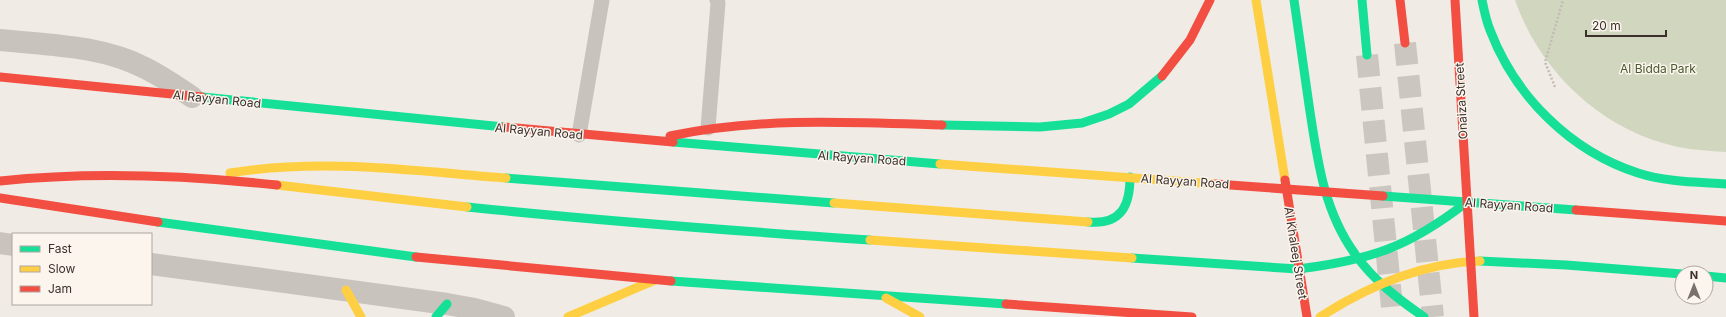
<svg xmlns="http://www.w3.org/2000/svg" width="1726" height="317" font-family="Inter,sans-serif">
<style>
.green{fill:#d1d6bf}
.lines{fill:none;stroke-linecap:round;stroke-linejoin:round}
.primary-tunnel{stroke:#ccc6c0;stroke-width:22;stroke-dasharray:22 11;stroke-linecap:butt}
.path{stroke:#c2bbb6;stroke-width:2.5;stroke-dasharray:2 2;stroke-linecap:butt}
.lane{stroke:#c9c3be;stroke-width:15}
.street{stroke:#c9c3be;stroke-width:22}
.fast{stroke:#16e098;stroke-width:9}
.slow{stroke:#ffcf43;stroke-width:9}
.jam{stroke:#f24e42;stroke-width:9}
.labels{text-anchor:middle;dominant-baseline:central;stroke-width:3;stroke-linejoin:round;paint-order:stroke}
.park-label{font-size:12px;fill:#4a5a2e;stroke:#fbf5ee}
.street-label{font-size:12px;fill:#3b302b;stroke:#fbf5ee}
</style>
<rect width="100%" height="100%" fill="#f0ebe5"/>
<!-- green -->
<path class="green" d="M1515,0H1726V152C1710,151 1694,150 1678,147C1602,131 1540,72 1515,0Z"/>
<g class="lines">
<!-- primary-tunnel -->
<g class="primary-tunnel">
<polyline points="1405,43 1433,317"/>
<polyline points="1367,55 1393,317"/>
</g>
<!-- path -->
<polyline class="path" points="1555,87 1545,62 1563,0"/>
<!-- lane -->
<g class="lane">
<polyline points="708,128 718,3 717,0"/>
<polyline points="579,135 602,0"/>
</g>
<!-- street -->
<g class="street">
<path d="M0,40C48,45 100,45 145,68C161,76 176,86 192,97"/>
<polyline points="0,243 13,245"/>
<polyline points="151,264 447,304 475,309 504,317"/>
</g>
<!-- fast -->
<g class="fast">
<path d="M1294,0C1299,35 1304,70 1309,105C1317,157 1323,210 1355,254C1373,280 1398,299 1424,317"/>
<polyline points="1362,0 1367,55"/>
<path d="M1482,0C1484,10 1486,20 1490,30C1515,96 1570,151 1638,173C1666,182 1697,182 1726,184"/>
<polyline points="202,97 504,127"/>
<polyline points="942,125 1040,127 1082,123 1109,114 1129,104 1162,76"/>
<polyline points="673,142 940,164"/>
<polyline points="506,178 834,203"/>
<polyline points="1383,196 1576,210"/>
<path d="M467,207C601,221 735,231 870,240"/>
<polyline points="158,222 416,257"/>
<path d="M1088,222C1121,225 1130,206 1130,177"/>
<path d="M1132,258L1298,269C1371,260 1409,247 1467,202"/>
<polyline points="1480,261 1566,265 1682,274"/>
<polyline points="1706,276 1726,278"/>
<polyline points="671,281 1006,304"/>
<polyline points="436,317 447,304"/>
</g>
<!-- slow -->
<g class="slow">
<polyline points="1256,0 1285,180"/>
<polyline points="940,164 1216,184"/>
<path d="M230,173C322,158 414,171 506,178"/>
<polyline points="277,185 467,207"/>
<polyline points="834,203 1088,222"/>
<polyline points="870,240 1132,258"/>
<polyline points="346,290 361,317"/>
<polyline points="886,298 920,317"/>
<polyline points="568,317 655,280"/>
<path d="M1320,317C1368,286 1423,263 1480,261"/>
</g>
<!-- jam -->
<g class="jam">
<polyline points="1400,0 1405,43"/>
<polyline points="1455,0 1474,317"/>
<polyline points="1162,76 1190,40 1210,0"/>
<polyline points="0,77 202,97"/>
<polyline points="504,127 673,142"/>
<path d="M670,136C760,117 850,122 942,125"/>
<polyline points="1285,180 1307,317"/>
<path d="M0,181C93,171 184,175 277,185"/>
<polyline points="1216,184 1383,196"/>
<polyline points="0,198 158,222"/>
<polyline points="1576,210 1726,221"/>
<polyline points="416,257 671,281"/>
<polyline points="1006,304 1192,317"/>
</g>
</g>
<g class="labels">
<!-- park labels -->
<g class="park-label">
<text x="1658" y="68">Al Bidda Park</text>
</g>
<!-- street labels -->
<g class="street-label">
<text transform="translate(217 99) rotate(6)">Al Rayyan Road</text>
<text transform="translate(1461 101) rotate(-93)">Onaiza Street</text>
<text transform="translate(539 131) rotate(5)">Al Rayyan Road</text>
<text transform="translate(862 158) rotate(4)">Al Rayyan Road</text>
<text transform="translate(1185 181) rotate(4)">Al Rayyan Road</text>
<text transform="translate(1509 205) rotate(4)">Al Rayyan Road</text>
<text transform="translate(1296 253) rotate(81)">Al Khaleej Street</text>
</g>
</g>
<!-- legend -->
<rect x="12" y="233" width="140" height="72" fill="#fbf5ee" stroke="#aea6a0"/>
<rect x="20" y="246" width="20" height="6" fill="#16e098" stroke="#aea6a0"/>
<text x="48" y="253" font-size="12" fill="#3b302b">Fast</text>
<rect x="20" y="266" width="20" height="6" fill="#ffcf43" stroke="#aea6a0"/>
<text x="48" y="273" font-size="12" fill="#3b302b">Slow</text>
<rect x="20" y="286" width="20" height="6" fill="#f24e42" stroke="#aea6a0"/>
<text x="48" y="293" font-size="12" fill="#3b302b">Jam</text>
<!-- north arrow -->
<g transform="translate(1694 285)"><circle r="19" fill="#fbf5ee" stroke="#aea6a0"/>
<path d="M0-3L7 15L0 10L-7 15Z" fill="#7a716c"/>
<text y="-6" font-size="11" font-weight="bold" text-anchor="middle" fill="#3b302b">N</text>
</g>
<!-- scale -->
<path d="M1586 30v6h80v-6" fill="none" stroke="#3b302b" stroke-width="2"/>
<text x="1592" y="30" font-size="12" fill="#3b302b" stroke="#fbf5ee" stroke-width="3" paint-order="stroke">20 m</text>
</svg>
